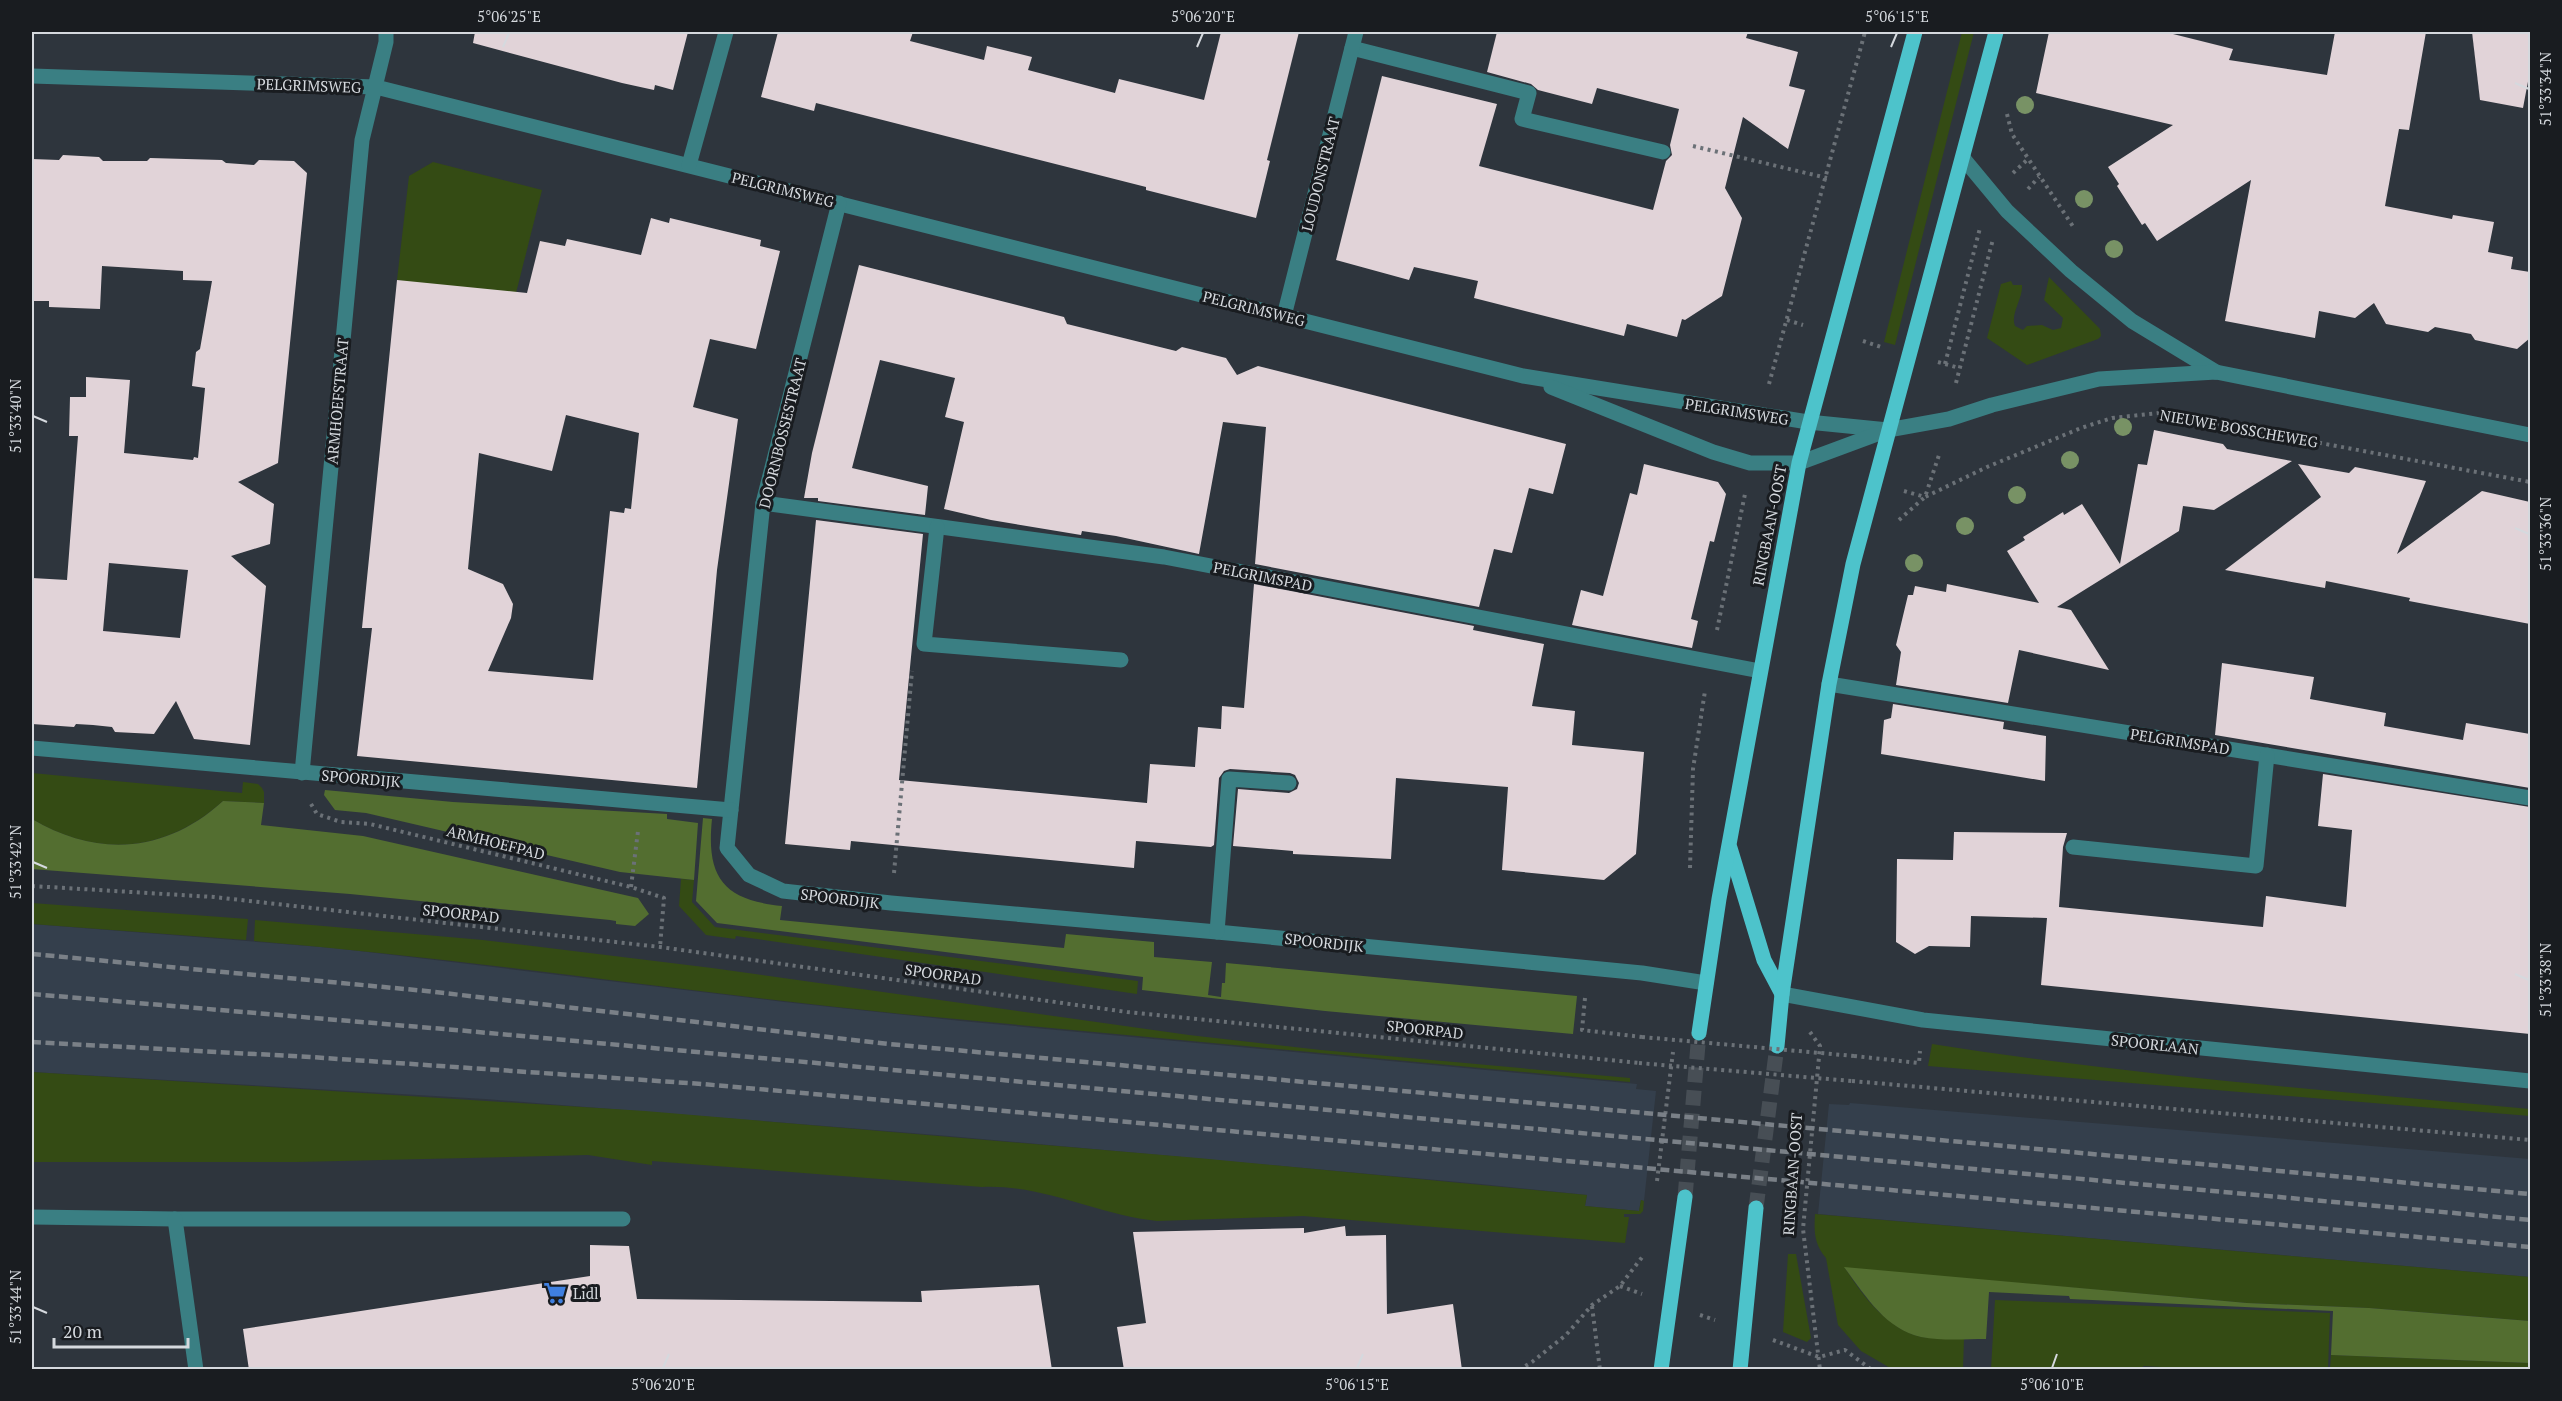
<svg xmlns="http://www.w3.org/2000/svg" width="2562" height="1401" font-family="'PT Serif',serif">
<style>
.built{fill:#343f4c}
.green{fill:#344b14}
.forest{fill:#536e30}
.building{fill:#e1d3d8;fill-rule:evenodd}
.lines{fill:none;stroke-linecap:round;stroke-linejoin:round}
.major-tunnel{stroke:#474e55;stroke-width:15;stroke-dasharray:15 8;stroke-linecap:butt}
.path{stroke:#6b7177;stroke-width:4;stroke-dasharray:3 4.5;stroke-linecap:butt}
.minor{stroke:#3a7f83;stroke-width:15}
.major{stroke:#4dc3cb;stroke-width:15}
.rail{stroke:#7a8087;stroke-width:4.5;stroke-dasharray:9 4.5;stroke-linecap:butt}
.path-bridge{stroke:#6b7177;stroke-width:4;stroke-dasharray:3 4.5;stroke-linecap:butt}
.tree{fill:#789265}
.ticks{fill:none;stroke:#d5d9de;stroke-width:2}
.labels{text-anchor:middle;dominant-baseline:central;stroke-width:6;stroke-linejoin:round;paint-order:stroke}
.street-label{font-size:15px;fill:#d5d9de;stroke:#191c20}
.poi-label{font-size:15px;fill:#d5d9de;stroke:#191c20;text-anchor:start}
.neatline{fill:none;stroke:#d5d9de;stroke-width:2}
.ticks-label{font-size:15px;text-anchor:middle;fill:#d5d9de}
</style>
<rect width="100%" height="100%" fill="#2e353d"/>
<!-- built -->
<g class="built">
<polygon points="32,924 334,948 784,1002 961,1021 1637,1084 1636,1089 1656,1091 1644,1201 1641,1200 1639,1211 1585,1206 1587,1195 1481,1184 949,1136 485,1099 32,1072"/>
<polygon points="1850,1103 2530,1159 2530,1277 1818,1214 1829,1104 1849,1105"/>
</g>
<!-- green -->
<g class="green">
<polygon points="1962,32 1974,32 1895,345 1884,342"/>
<polygon points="433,162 542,190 514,301 397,280 409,176"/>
<path d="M2049,277L2100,329L2101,336L2098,339L2027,365L1987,338L2001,284L2011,281L2013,285H2022C2023,299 2010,314 2015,326L2023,330L2027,326L2042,325L2053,330L2061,328L2063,318L2044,300Z"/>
<path d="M32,773L242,793L243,782L258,784L262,788L264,792V803L223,801C165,853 98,858 32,819Z"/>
<polygon points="681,879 694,880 692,902 715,927 1138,981 1137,994 736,936 735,939 706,935 679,906"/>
<polygon points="32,903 248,919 246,940 32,924"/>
<path d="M255,920L483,940L712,968L1189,1035L1321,1050L1630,1078V1082L902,1014C686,992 470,959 254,941Z"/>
<path d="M1932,1044C2130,1075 2331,1091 2530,1109V1116L1928,1066Z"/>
<path d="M32,1072L645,1111L1198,1158L1587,1195L1585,1206L1639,1211L1641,1200L1644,1201L1643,1211L1640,1214H1624V1217H1629L1625,1243L1303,1216L1157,1221C1098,1215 1043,1184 982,1187L652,1161V1165L588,1155L297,1162H32Z"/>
<path d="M1815,1214L2530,1277V1321L2369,1308L2247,1303L1845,1268C1862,1295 1888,1330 1922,1337C1935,1339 1950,1338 1964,1338L1963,1369H1892L1861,1351L1838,1325L1826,1258C1814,1244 1814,1232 1815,1214Z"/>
<polygon points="1788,1254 1796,1254 1811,1338 1807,1342 1783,1332"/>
<polygon points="1995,1300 2330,1313 2328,1369 2163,1370 2162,1367 2143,1366 2143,1370 1991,1369"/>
<polygon points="2331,1355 2530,1363 2530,1369 2330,1369"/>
</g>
<!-- forest -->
<g class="forest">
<polygon points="325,790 453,802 667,814 667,819 698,823 694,880 620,872 366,813 335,810 324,795"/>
<path d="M223,801L264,803L261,825L363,836L638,898L649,914L635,926L616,924V921L610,920L350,894L32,869V819C98,858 166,853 223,801Z"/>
<path d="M703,818L712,819C706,877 723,900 782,906L780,920L1064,948L1066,934L1154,942V957L1212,962L1208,995L1221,997L1222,983H1225L1226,963L1577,996L1573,1034L1325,1011L1142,990L1143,977L717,923L696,901Z"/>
<path d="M1844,1267L2247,1303L2369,1308L2530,1321V1363L2331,1355L2333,1311L2070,1299L2069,1296L1989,1292L1986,1339C1965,1339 1942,1341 1921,1337C1885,1329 1865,1295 1844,1267Z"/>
</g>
<!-- building -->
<g class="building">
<polygon points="475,32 688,32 673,90 655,85 654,90 622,83 473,43"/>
<polygon points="778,32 913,32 910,41 984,60 987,46 1032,57 1028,70 1115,93 1119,79 1204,100 1221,32 1299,32 1267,160 1270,161 1256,218 1146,190 1146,187 816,103 814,111 761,97"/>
<polygon points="1497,32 1748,32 1746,38 1798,52 1789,86 1805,90 1788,149 1743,117 1725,188 1742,218 1722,296 1685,320 1682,319 1677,337 1627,324 1624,336 1474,298 1478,281 1414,267 1409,280 1336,260 1382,76 1497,104 1479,166 1653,210 1666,161 1672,155 1670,145 1679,109 1597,88 1592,104 1538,90 1531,84 1487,72"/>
<polygon points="2049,32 2165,32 2233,49 2229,60 2327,75 2335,32 2426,32 2409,130 2399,129 2385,206 2452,219 2453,215 2494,222 2488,252 2513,257 2511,269 2530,272 2530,338 2517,349 2475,340 2471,334 2435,327 2428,332 2386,324 2374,303 2355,318 2319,311 2315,338 2225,321 2251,180 2157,241 2145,223 2142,225 2117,186 2119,184 2108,167 2173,125 2036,93"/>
<polygon points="2472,32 2530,32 2530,71 2523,108 2480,100"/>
<path d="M63,155L99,157L103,161H147L150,158L222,160L226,163L254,165L259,160L294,161L307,173L278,463L238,482L274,504L270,544L231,556L266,586L250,745L194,739L176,701L154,734L115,732L112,727L93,725L76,724L74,727L32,724V578L67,580L78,436H69L70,397H86V377L130,380L124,453L193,460L194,457L198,458L205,388L192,386L196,352L200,349L212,281L183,280V271L102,266L100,309L49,307V301H32V159L59,160ZM109,563L188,570L180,638L103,631Z"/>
<path d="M651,218L669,223L670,218L761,240L760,246L780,251L756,349L710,339L693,407L738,419L717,570L697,788L357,756L372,628H362L397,280L527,293L540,241L565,246L567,239L641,255ZM566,415L639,433L631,509L625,508L624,513L610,511L593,680L488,671L511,618L513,604L503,584L468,569L479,453L552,471Z"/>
<polygon points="859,265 1064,317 1067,324 1176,351 1182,347 1226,358 1237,375 1258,366 1566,444 1553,494 1529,488 1512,553 1494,549 1479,607 1255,564 1266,427 1223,422 1199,554 1116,536 1082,531 1081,535 991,520 944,509 964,422 945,417 955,378 880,360 852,468 928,486 925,515 818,501 818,498 804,498 812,453"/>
<polygon points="2154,430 2223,444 2227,449 2292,461 2214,510 2183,506 2179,531 2057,607 2071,610 2109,670 2019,650 2008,703 1896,685 1901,652 1896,645 1908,595 1913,595 1915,586 1946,592 1947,584 2039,603 2007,551 2025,540 2023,537 2063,512 2064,515 2082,504 2120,564 2138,464 2147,465"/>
<polygon points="1644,464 1718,482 1726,494 1714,542 1710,541 1691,619 1698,621 1692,648 1572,625 1581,590 1603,596 1630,493 1637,495"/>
<polygon points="2298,464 2349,473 2355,467 2426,481 2397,554 2482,491 2530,502 2530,624 2409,601 2410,598 2326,581 2325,588 2225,570 2321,497"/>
<polygon points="816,520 923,534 899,780 1147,803 1150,764 1195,767 1198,727 1221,729 1222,706 1244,708 1254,584 1474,626 1473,630 1544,644 1532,706 1575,711 1572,745 1644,752 1636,854 1604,880 1502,870 1508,787 1396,778 1391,859 1293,854 1293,851 1233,846 1238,789 1289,793 1297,789 1299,783 1295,775 1290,773 1230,769 1224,771 1219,778 1214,845 1211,847 1136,841 1134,868 851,841 850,850 785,844"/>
<polygon points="2222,663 2314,677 2310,699 2386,713 2384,726 2463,740 2466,723 2530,734 2530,788 2215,735"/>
<polygon points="1893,704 2004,722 2003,729 2046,736 2045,781 1881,754 1884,720 1891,718"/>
<polygon points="2323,774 2530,807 2530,1034 2041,985 2047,918 1971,916 1970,947 1929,946 1915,954 1896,942 1897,859 1953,860 1954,832 2067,833 2063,847 2059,907 2263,927 2266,896 2346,907 2352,830 2318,826"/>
<polygon points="1345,1226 1346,1236 1386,1235 1387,1314 1453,1304 1462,1370 1124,1370 1117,1327 1146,1323 1133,1232 1304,1228 1304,1233"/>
<polygon points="590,1245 629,1246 637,1299 922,1302 921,1291 1039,1285 1052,1370 249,1370 243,1329 590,1276"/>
</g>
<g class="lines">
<!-- major-tunnel -->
<g class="major-tunnel">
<polyline points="1685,1197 1699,1033"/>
<polyline points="1756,1208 1777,1046"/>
</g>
<!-- path -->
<g class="path">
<polyline points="2007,114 2012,134 2074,228"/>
<polyline points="1693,146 1827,178"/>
<polyline points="2013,173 2028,159"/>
<polyline points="2028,189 2039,177"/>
<polyline points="1787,320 1803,325"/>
<polyline points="1863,341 1881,347"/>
<polyline points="1938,362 1959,368"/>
<polyline points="1945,364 1980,228"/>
<polyline points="1956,383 1993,239"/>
<polyline points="1769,384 1865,32"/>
<polyline points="1904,491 1925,497 1987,467 2081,428 2112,418 2159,413 2530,482"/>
<polyline points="1899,520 1925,497 1940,452"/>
<polyline points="1717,630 1745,494"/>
<polyline points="311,804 317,814 341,822 370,824 631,887 664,898 660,947"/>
<polyline points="1690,868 1693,769 1705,691"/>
<polyline points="894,873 912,671"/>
<polyline points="32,886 214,897 660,947 1127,1012 1639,1063"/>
<polyline points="631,887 638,831"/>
<polyline points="1585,998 1582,1030 1642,1037"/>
<polyline points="1810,1032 1820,1046 1803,1229 1820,1370"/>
<polyline points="1854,1056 1919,1063 1920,1051"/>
<polyline points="1852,1081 2530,1140"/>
<polyline points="1657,1181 1673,1052"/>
<polyline points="1620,1286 1642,1294"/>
<polyline points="1592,1306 1600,1370"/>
<polyline points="1700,1315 1715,1320"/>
<polyline points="1773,1340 1819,1357 1845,1350 1872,1370"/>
<polyline points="1519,1370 1532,1362 1566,1335 1592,1305 1620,1286 1643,1256"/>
</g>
<!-- minor -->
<g class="minor">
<polyline points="1352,48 1529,93 1522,119 1663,152"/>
<polyline points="32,76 376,87 1523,376 1808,422 1888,430"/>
<polyline points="1963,158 2007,211 2071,271 2132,321 2216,372"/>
<polyline points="689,165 726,32"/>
<polyline points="839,203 763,503 727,848 749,875 783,891 891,903 1217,932 1642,973 1706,983"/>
<polyline points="1284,316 1356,32"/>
<polyline points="1551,387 1713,452 1750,463 1799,463 1888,430 1949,419 1992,405 2099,379 2216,372 2530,435"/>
<polyline points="763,503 1164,557 1760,671"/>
<polyline points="937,527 924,644 1121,660"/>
<polyline points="1829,684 2530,798"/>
<polyline points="32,748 731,810"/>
<polyline points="302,773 362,140 386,42 386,32"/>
<polyline points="2073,847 2256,866 2267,755"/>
<polyline points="1217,932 1229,779 1289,783"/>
<polyline points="1782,994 1923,1020 2530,1081"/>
<polyline points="32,1217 175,1219 623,1219"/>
<polyline points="175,1219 196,1370"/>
</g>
<!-- major -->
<g class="major">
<polyline points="1730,848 1764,960 1782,994"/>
<polyline points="1699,1033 1719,899 1799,463 1915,32"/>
<polyline points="1777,1046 1782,994 1829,684 1853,564 1996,32"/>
<polyline points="1661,1370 1685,1197"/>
<polyline points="1740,1370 1756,1208"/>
</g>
<!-- rail -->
<g class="rail">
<polyline points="32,954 426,991 889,1044 2530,1194"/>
<polyline points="32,994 467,1031 2530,1220"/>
<polyline points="32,1042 310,1057 702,1084 2530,1247"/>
</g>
<!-- path-bridge -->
<g class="path-bridge">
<polyline points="1642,1037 1854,1056"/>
<polyline points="1639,1063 1852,1081"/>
</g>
</g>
<!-- trees -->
<g class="tree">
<circle cx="2025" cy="105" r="9"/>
<circle cx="2084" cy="199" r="9"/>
<circle cx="2114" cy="249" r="9"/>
<circle cx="2123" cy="427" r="9"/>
<circle cx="2070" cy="460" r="9"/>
<circle cx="2017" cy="495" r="9"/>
<circle cx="1965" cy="526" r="9"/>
<circle cx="1914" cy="563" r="9"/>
</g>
<!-- ticks -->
<path class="ticks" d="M503,47L509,33M1197,47L1203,33M1891,47L1897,33M2515,83L2529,89M33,416L47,422M2515,528L2529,534M33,862L47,868M2515,974L2529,980M33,1307L47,1313M663,1368L669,1354M1357,1368L1363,1354M2052,1368L2057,1354"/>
<!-- icons -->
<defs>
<g id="supermarket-bare" transform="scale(1.8)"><path d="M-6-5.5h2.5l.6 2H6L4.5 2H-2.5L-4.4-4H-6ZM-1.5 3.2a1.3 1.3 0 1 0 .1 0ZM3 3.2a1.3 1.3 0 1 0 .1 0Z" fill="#3f7fe0" stroke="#191c20" stroke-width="2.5" paint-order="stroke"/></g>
</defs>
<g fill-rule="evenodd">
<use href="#supermarket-bare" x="555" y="1293"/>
</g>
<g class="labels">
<!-- street labels -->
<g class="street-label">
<text transform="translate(309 85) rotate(2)">PELGRIMSWEG</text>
<text transform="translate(1320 174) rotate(-76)">LOUDONSTRAAT</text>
<text transform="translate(783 189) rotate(14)">PELGRIMSWEG</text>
<text transform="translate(1254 308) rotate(14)">PELGRIMSWEG</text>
<text transform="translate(337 401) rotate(-85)">ARMHOEFSTRAAT</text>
<text transform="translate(1737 411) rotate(9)">PELGRIMSWEG</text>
<text transform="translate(2239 428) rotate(10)">NIEUWE BOSSCHEWEG</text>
<text transform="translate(782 433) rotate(-76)">DOORNBOSSESTRAAT</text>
<text transform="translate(1769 525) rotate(-79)">RINGBAAN-OOST</text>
<text transform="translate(1263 576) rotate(11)">PELGRIMSPAD</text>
<text transform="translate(2180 741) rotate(9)">PELGRIMSPAD</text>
<text transform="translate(361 778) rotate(5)">SPOORDIJK</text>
<text transform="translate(496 842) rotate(14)">ARMHOEFPAD</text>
<text transform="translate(840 898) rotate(7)">SPOORDIJK</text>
<text transform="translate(461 913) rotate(6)">SPOORPAD</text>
<text transform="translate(1324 942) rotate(6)">SPOORDIJK</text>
<text transform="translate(943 974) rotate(8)">SPOORPAD</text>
<text transform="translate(1425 1029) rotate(6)">SPOORPAD</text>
<text transform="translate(2155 1044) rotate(6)">SPOORLAAN</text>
<text transform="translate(1792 1174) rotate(-86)">RINGBAAN-OOST</text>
</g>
<!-- poi labels -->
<g class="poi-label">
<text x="573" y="1293">Lidl</text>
</g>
</g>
<!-- border -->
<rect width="2562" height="1401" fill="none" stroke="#191c20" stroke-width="66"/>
<!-- scale -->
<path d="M54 1338v9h134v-9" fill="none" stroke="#d5d9de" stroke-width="3"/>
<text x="63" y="1338" font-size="18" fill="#d5d9de" stroke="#191c20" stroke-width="4.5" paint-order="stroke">20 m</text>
<rect x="33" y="33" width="2496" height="1335" class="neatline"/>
<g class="ticks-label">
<text x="509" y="22">5°06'25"E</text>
<text x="1203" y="22">5°06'20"E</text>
<text x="1897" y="22">5°06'15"E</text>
<text transform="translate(2546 89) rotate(-90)" y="5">51°33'34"N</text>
<text transform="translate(16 416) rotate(-90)" y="5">51°33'40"N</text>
<text transform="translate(2546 534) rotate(-90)" y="5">51°33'36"N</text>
<text transform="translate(16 862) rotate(-90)" y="5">51°33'42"N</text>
<text transform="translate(2546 980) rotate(-90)" y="5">51°33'38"N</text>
<text transform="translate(16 1307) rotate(-90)" y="5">51°33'44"N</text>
<text x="663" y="1390">5°06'20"E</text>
<text x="1357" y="1390">5°06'15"E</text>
<text x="2052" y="1390">5°06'10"E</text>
</g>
</svg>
